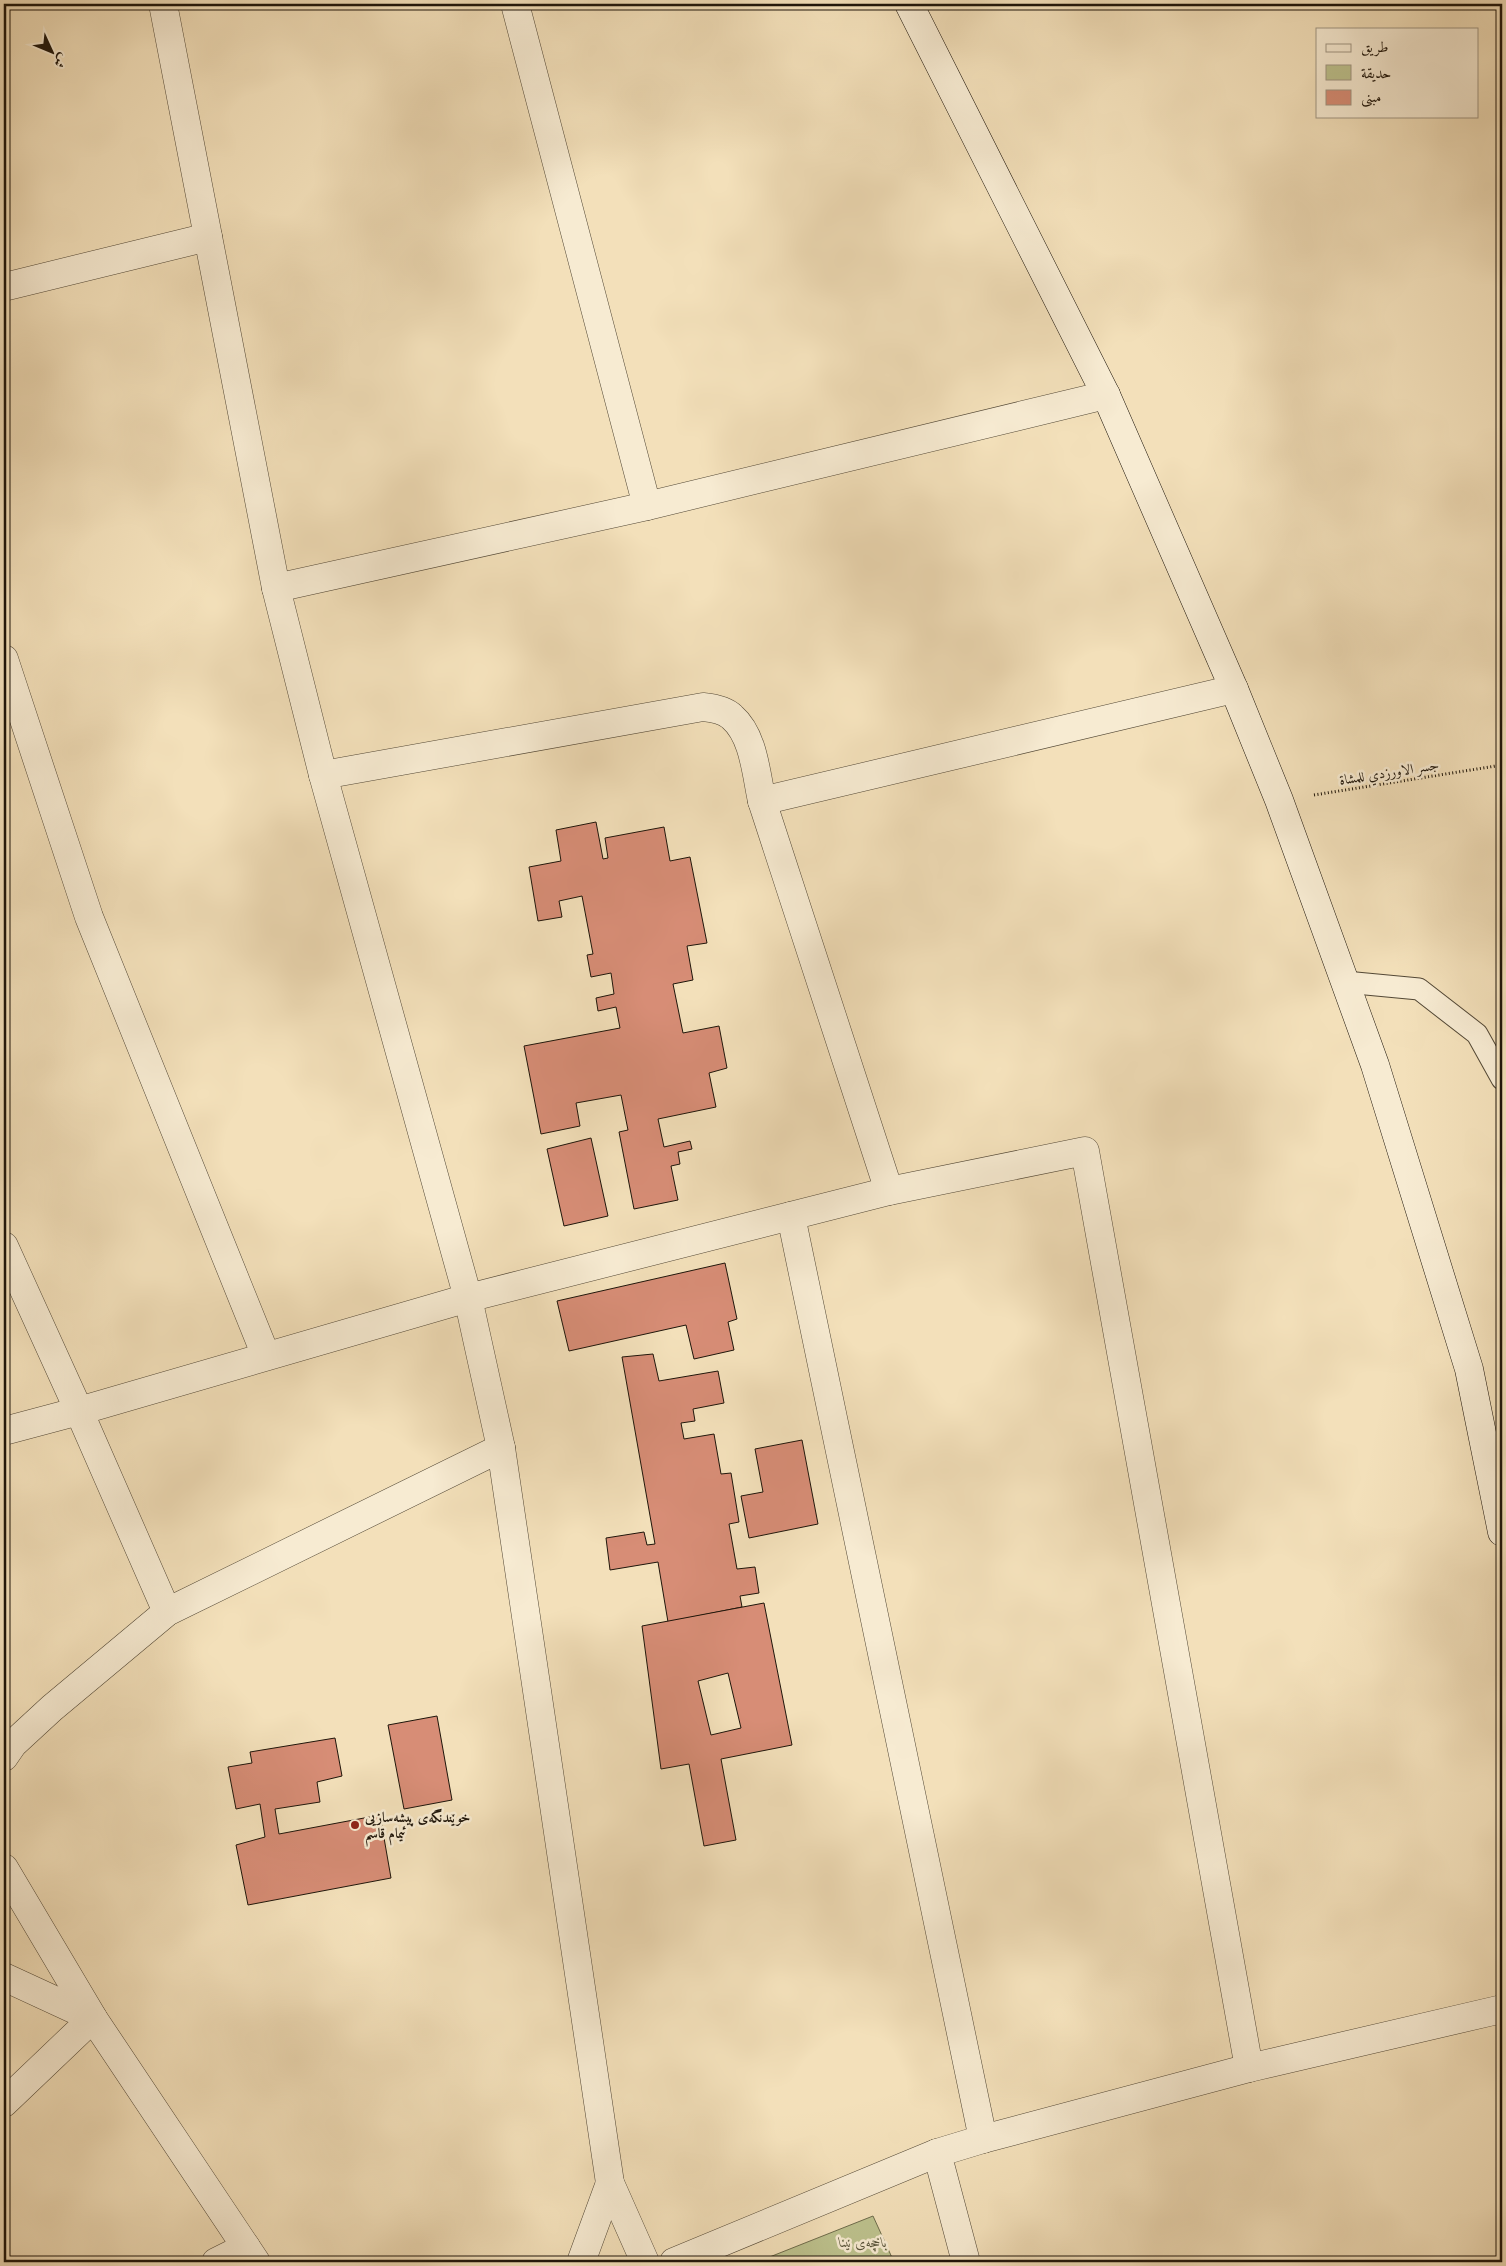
<svg xmlns="http://www.w3.org/2000/svg" width="1506" height="2266" font-family="'Libre Caslon Text',Amiri,serif">
<style>
.green{fill:#bdc28e;stroke:#6e6c4c}
.building{fill:#d78d76;stroke:#1e150a;fill-rule:evenodd}
.lines{fill:none;stroke-linecap:round;stroke-linejoin:round}
.lane-casing{stroke:#534836;stroke-width:23}
.street-casing{stroke:#534836;stroke-width:29}
.secondary-casing{stroke:#1e150a;stroke-width:29}
.path{stroke:#1e150a;stroke-width:3;stroke-dasharray:1 2.5;stroke-linecap:butt}
.lane{stroke:#f7ebd2;stroke-width:21}
.street{stroke:#f7ebd2;stroke-width:28}
.secondary{stroke:#f7ebd2;stroke-width:28}
.poi-dot{fill:#8f2418;stroke:#f7ebd2;stroke-width:2}
.labels{text-anchor:middle;dominant-baseline:central;stroke-width:5;stroke-linejoin:round;paint-order:stroke}
.street-label{font-size:14px;fill:#1e150a;stroke:#f7ebd2}
.poi-label{font-size:14px;font-weight:bold;fill:#1e150a;stroke:#f7ebd2;text-anchor:start}
.park-label{font-size:14px;font-style:italic;fill:#565238;stroke:#f7ebd2}
</style>
<rect width="100%" height="100%" fill="#f3e0ba"/>
<filter id="stains"><feTurbulence type="fractalNoise" baseFrequency=".004" numOctaves="4"/><feColorMatrix values="0 0 0 0 .2 0 0 0 0 .09 0 0 0 0 .02 0 0 0 .5 -.17"/></filter>
<radialGradient id="worn" r=".72"><stop offset=".6" stop-color="#630" stop-opacity="0"/><stop offset="1" stop-color="#630" stop-opacity=".3"/></radialGradient>
<!-- green -->
<polygon class="green" points="873,2216 894,2262 757,2262"/>
<!-- building -->
<g class="building">
<polygon points="596,822 603,859 608,858 605,838 664,827 670,861 690,857 707,943 687,946 693,980 673,984 683,1033 719,1026 727,1068 709,1073 716,1107 658,1119 664,1147 690,1141 692,1149 678,1152 680,1164 671,1166 678,1200 634,1209 619,1132 628,1130 621,1095 576,1103 580,1126 541,1134 524,1046 620,1028 616,1007 598,1011 596,998 614,994 611,973 591,977 587,955 593,954 582,896 559,901 562,917 538,921 529,867 561,861 556,830"/>
<polygon points="591,1138 608,1216 564,1226 547,1149"/>
<polygon points="725,1263 737,1319 728,1322 734,1350 694,1359 686,1325 569,1351 557,1301"/>
<polygon points="653,1354 659,1381 718,1371 724,1403 693,1409 695,1421 681,1423 684,1439 714,1434 721,1474 731,1473 739,1522 729,1524 737,1569 755,1567 759,1593 740,1596 742,1607 668,1622 658,1562 610,1570 606,1538 644,1532 647,1545 655,1544 622,1357"/>
<polygon points="802,1440 818,1524 749,1538 741,1496 763,1492 755,1449"/>
<path d="M764,1603L792,1745L721,1759L736,1840L704,1846L689,1764L661,1769L642,1626ZM728,1673L741,1728L711,1735L698,1681Z"/>
<polygon points="437,1716 452,1800 404,1809 388,1725"/>
<polygon points="335,1738 342,1776 317,1782 320,1802 275,1809 279,1834 380,1815 391,1878 248,1905 236,1845 265,1837 260,1804 236,1809 228,1767 252,1763 250,1752"/>
</g>
<g class="lines">
<!-- lane casing -->
<g class="lane-casing">
<polyline id="lane" points="1345,982 1419,989 1477,1034 1502,1079"/>
</g>
<!-- street casing -->
<g class="street-casing">
<g id="street">
<polyline points="163,4 276,588 323,775 468,1298 501,1448 610,2183 645,2262"/>
<polyline points="515,4 647,506"/>
<polyline points="4,287 208,237"/>
<polyline points="276,588 647,506 1106,395"/>
<polyline points="4,659 89,917 266,1356"/>
<path d="M323,775L703,707C713,708 725,710 732,717C754,736 756,774 762,801L889,1191"/>
<polyline points="762,801 1234,689"/>
<polyline points="791,1216 983,2139 937,2153 966,2262"/>
<polyline points="4,1246 79,1411 167,1612"/>
<polyline points="4,1431 79,1411 468,1298 889,1191 1085,1151 1249,2068 1502,2009"/>
<polyline points="4,1757 13,1744 52,1708 167,1612 501,1448"/>
<polyline points="4,1868 93,2018 256,2262"/>
<polyline points="4,1977 93,2018 4,2103"/>
<polyline points="983,2139 1249,2068"/>
<polyline points="216,2262 246,2247"/>
<polyline points="581,2262 610,2183"/>
<polyline points="674,2262 937,2153"/>
</g>
</g>
<!-- secondary casing -->
<g class="secondary-casing">
<polyline id="secondary" points="909,4 1106,395 1234,689 1279,800 1375,1065 1469,1369 1502,1532"/>
</g>
<!-- path -->
<polyline class="path" points="1314,795 1502,765"/>
<!-- lane -->
<use href="#lane" class="lane"/>
<!-- street -->
<use href="#street" class="street"/>
<!-- secondary -->
<use href="#secondary" class="secondary"/>
</g>
<!-- markers -->
<circle class="poi-dot" cx="355" cy="1825" r="5"/>
<g class="labels">
<!-- street labels -->
<g class="street-label">
<text transform="translate(1389 772) rotate(-9)">جسر الاورزدي للمشاة</text>
</g>
<!-- poi labels -->
<g class="poi-label">
<text x="365" y="1817">خوێندنگەی پیشەسازیی<tspan x="365" dy="16">ئیمام قاسم</tspan></text>
</g>
<!-- park labels -->
<g class="park-label">
<text x="863" y="2242">باخچەی نینا</text>
</g>
</g>
<!-- margin -->
<rect width="1506" height="2266" fill="none" stroke="#f3e0ba" stroke-width="20"/>
<rect x="5" y="5" width="1496" height="2256" fill="none" stroke="#1e150a" stroke-width="2.5"/>
<rect x="10" y="10" width="1486" height="2246" fill="none" stroke="#1e150a"/>
<!-- legend -->
<rect x="1316" y="28" width="162" height="90" fill="#f7ebd2" stroke="#a09582"/>
<rect x="1326" y="44" width="25" height="8" fill="#f7ebd2" stroke="#a09582"/>
<text x="1361" y="52" font-size="15" fill="#1e150a">طريق</text>
<rect x="1326" y="65" width="25" height="15" fill="#bdc28e" stroke="#a09582"/>
<text x="1361" y="78" font-size="15" fill="#1e150a">حديقة</text>
<rect x="1326" y="90" width="25" height="15" fill="#d78d76" stroke="#a09582"/>
<text x="1361" y="102" font-size="15" fill="#1e150a">مبنى</text>
<!-- north arrow -->
<g transform="translate(52 52) rotate(134)" stroke="#f7ebd2" stroke-width="4" paint-order="stroke">
<path d="M0-4L9 19L0 12L-9 19Z" fill="#1e150a"/>
<text y="-8" font-size="14" font-weight="bold" text-anchor="middle" fill="#1e150a">ش</text>
</g>
<rect width="100%" height="100%" filter="url(#stains)"/>
<rect width="100%" height="100%" fill="url(#worn)"/>
</svg>
